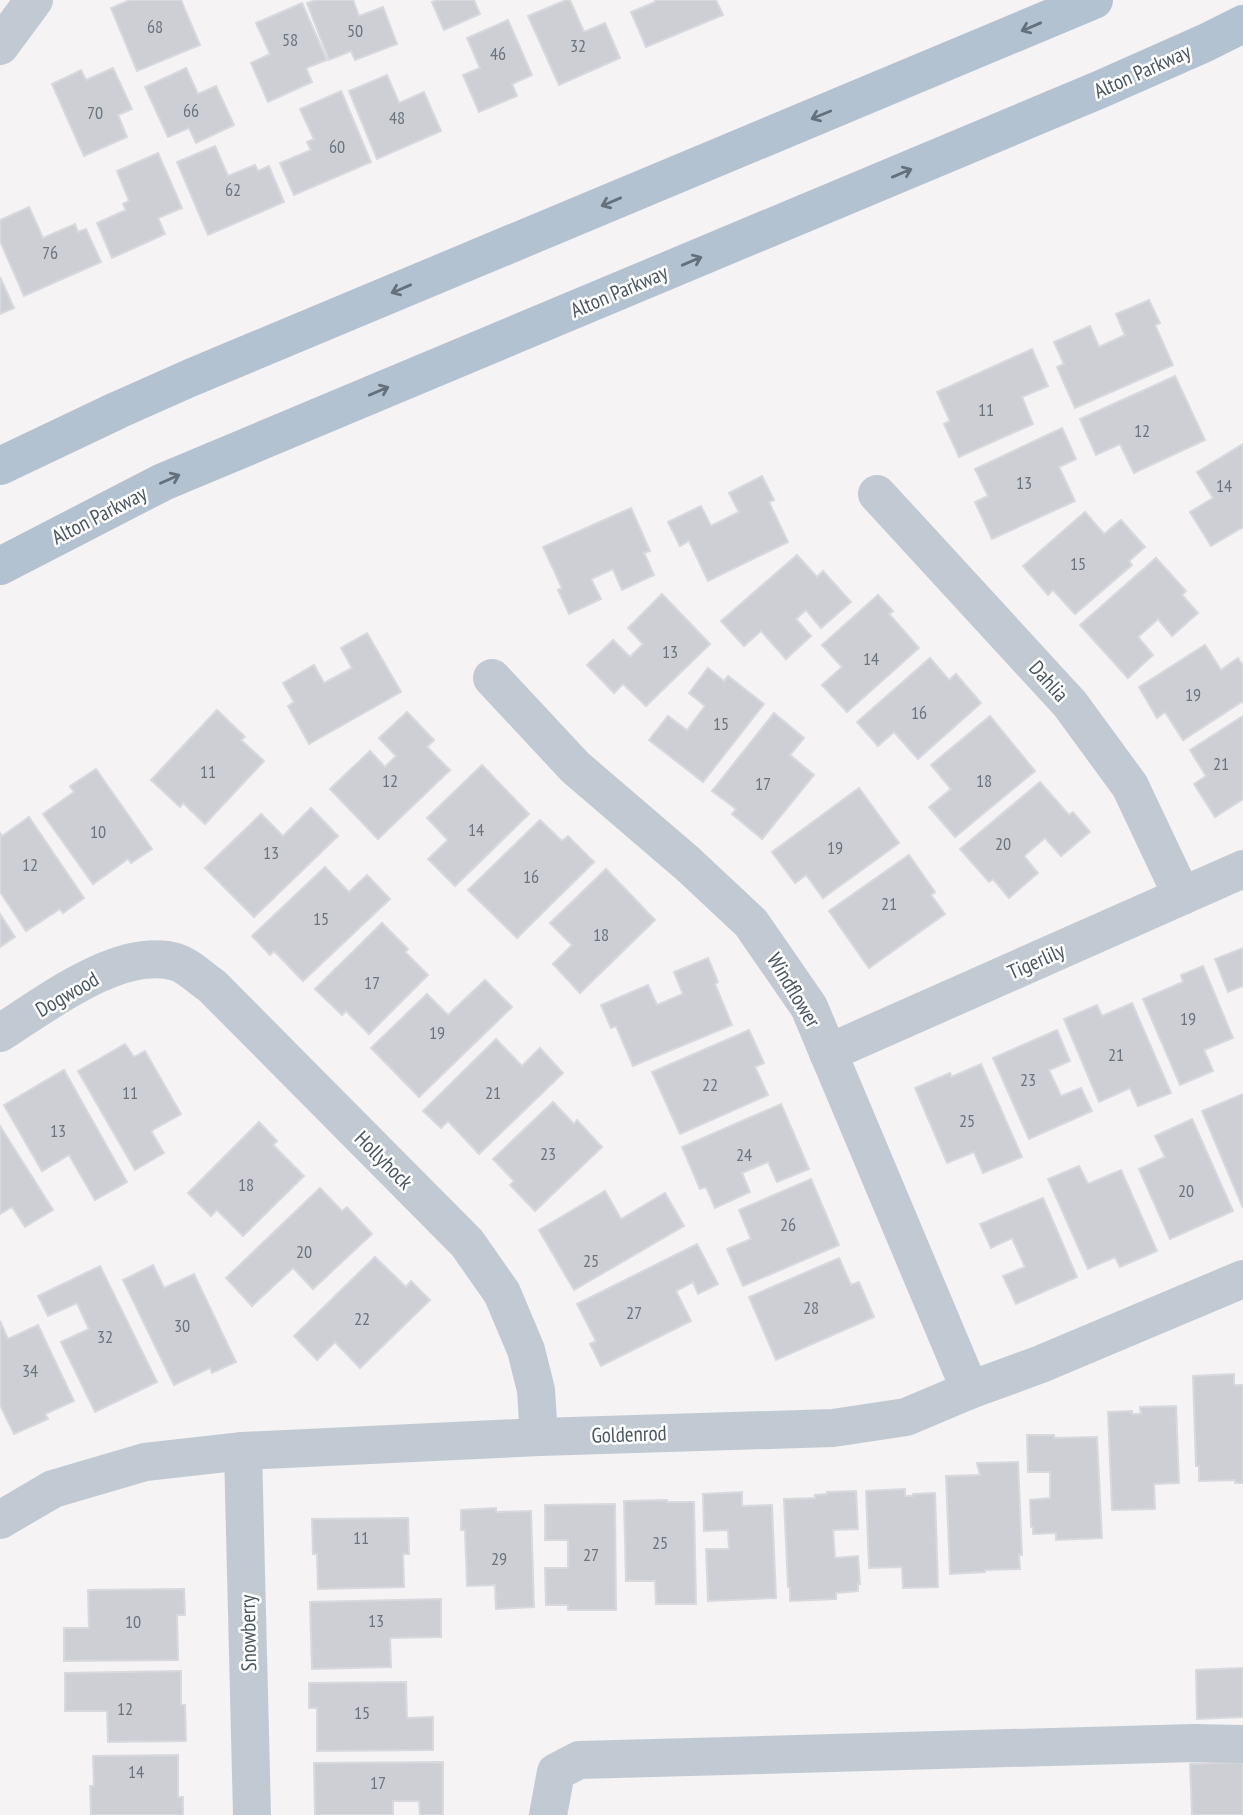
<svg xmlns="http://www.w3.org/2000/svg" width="1243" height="1815" font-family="'PT Sans Narrow',sans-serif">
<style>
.building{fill:#cdcfd5;stroke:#d7d9de;stroke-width:2}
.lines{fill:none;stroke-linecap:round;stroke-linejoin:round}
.minor{stroke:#c1cad2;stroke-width:38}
.major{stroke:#b3c2d1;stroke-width:38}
.oneway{stroke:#64717d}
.labels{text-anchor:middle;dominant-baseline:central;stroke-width:5;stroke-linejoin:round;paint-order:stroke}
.number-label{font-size:18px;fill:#6b747e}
.street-label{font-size:21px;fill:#4a5661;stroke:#fff}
</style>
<rect width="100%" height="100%" fill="#f5f3f3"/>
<!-- building -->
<g class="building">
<polygon points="130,0 181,0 200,45 137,71 111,8"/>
<polygon points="316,0 353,0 359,16 383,7 397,44 355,60 351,51 329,60 307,3"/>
<polygon points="437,0 474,0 480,14 444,30 432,2"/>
<polygon points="566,0 570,0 584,32 605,23 620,58 559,85 528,16"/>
<polygon points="655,0 716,0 723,15 646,47 631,12 655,2"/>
<polygon points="302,3 327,60 306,68 312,82 268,102 251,63 270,54 256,23"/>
<polygon points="508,20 532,75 512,84 517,96 479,112 463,75 480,68 467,38"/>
<polygon points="113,68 132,109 118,115 127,137 84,156 52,84 81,70 86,80"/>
<polygon points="186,68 198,94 216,86 234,125 196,143 189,128 168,137 145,87"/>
<polygon points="387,75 399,103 424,92 441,131 377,159 349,91"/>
<polygon points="341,91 371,162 294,195 280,163 311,150 307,142 314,139 300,109"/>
<polygon points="215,146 228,176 255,165 258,171 269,166 284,202 208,235 177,162"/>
<polygon points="158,153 182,208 158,218 165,234 112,258 97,223 126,210 123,204 129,201 117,171"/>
<polygon points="29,207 43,238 75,224 78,232 86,229 101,262 24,296 0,241 0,220"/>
<polygon points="0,277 14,308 0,314"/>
<polygon points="1149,300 1160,323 1155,325 1173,365 1075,408 1057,367 1064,364 1054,342 1090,326 1099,347 1125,335 1116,314"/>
<polygon points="1032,349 1048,386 1022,397 1033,424 959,457 944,424 950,421 937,392"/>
<polygon points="1175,376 1205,440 1134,473 1120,444 1096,455 1080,419"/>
<polygon points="1062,428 1076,459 1059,467 1075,501 992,539 975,502 988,496 975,469"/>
<polygon points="1243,444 1243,527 1211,546 1190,512 1213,498 1197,472"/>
<polygon points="762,476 774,500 769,502 788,542 708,581 689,541 680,546 668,522 701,506 711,526 739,512 729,493"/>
<polygon points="631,508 650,551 644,553 654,575 622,590 613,569 591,579 601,599 569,614 558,590 562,588 543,547"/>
<polygon points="1085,512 1104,534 1121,520 1145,547 1129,561 1132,565 1075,614 1053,590 1048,595 1023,566"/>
<polygon points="797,555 817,577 823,571 851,602 821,628 806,610 796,619 811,636 786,659 761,631 744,646 721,621"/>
<polygon points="1156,558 1186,591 1182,595 1198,613 1172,636 1158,619 1138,637 1153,655 1128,678 1080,625"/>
<polygon points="662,594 710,644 646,706 623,684 614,693 587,665 613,640 630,657 643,644 628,628"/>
<polygon points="878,595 893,611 889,614 919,648 847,712 822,685 842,667 822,645"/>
<polygon points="367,633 401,692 309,744 288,706 294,702 283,683 314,665 324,683 352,668 341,648"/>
<polygon points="1205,645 1221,670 1238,658 1243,666 1243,701 1183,740 1165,712 1157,718 1139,687"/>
<polygon points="930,658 949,680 956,674 981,703 918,759 894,732 878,746 857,722"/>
<polygon points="708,668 724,681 728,676 764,704 703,782 649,740 668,716 687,730 705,706 689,693"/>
<polygon points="217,710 245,737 241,740 264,761 205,824 183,803 180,807 151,780"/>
<polygon points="407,712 434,740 427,747 450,770 378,839 330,789 370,751 385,767 396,756 379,738"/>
<polygon points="774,713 804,738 790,755 814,775 762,839 732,814 736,809 712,791"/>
<polygon points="990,716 1035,771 955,837 929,807 951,789 931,765"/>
<polygon points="1243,716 1243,799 1215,817 1194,784 1206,776 1190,750"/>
<polygon points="482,765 529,814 455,886 428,859 448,840 427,818"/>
<polygon points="96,769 152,849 131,863 128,859 93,884 43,814 74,792 70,786"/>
<polygon points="1040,782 1069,815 1073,812 1090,832 1061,856 1045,838 1024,856 1038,873 1009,898 993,879 989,882 960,849"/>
<polygon points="859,788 899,843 823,898 806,875 795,883 772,852"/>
<polygon points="311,808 338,836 254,917 205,868 261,814 283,836"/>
<polygon points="29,817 84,898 63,913 60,909 26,931 0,892 0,833 2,836"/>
<polygon points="540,820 562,841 568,836 594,862 517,938 468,890"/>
<polygon points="909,855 935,892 931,895 945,914 869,968 829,911"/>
<polygon points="325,867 349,892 367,875 390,899 303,981 274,951 270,955 252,936"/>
<polygon points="606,869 655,920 580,993 553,964 572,945 550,923"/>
<polygon points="0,914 15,937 0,947"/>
<polygon points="382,923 408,949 405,952 428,975 369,1034 346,1011 342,1015 315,989"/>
<polygon points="1243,948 1243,986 1228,992 1215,959"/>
<polygon points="708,958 718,982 715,984 732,1025 633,1066 616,1026 611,1028 601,1005 648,985 657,1005 683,994 674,972"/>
<polygon points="1203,966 1233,1038 1204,1050 1213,1071 1180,1085 1143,999 1183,982 1181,975"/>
<polygon points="485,980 512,1007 419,1097 371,1048 427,994 448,1015"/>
<polygon points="1132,1003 1171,1093 1138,1106 1130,1088 1099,1102 1064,1019 1097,1005 1102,1016"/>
<polygon points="749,1030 764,1063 755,1067 768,1095 680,1134 652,1072"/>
<polygon points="1057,1030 1070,1061 1049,1070 1061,1096 1081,1088 1092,1111 1029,1139 993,1058"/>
<polygon points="496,1039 522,1066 540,1048 563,1073 479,1154 448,1121 441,1128 423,1111"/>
<polygon points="125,1044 134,1057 145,1051 181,1114 151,1131 164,1153 135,1170 78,1071"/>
<polygon points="981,1064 1022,1157 983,1173 974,1152 947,1163 915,1088 950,1073 951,1077"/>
<polygon points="64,1070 127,1182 95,1200 69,1155 42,1171 4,1105"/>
<polygon points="1243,1094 1243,1208 1202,1111"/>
<polygon points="553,1102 574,1124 577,1120 602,1147 535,1211 510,1185 514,1181 493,1159"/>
<polygon points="781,1104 809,1169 777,1182 768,1162 742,1173 750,1192 715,1208 706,1187 700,1189 682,1147"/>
<polygon points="1192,1119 1233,1211 1170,1239 1139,1169 1165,1157 1155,1136"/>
<polygon points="259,1122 277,1141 273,1145 304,1176 243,1236 217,1210 211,1216 188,1193"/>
<polygon points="0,1126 53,1210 25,1227 12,1207 0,1214"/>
<polygon points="1079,1166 1088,1184 1121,1170 1157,1251 1120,1267 1115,1257 1088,1269 1048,1179"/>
<polygon points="811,1179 839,1245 743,1286 727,1249 751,1239 739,1210"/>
<polygon points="320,1188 342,1211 347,1207 372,1234 313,1289 293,1268 252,1306 226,1278"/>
<polygon points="605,1191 621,1219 665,1193 684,1226 574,1290 539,1230"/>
<polygon points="1043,1198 1077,1277 1016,1304 1003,1276 1025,1267 1012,1238 991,1248 980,1224"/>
<polygon points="697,1244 718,1284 698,1294 693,1282 676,1291 691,1321 601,1366 590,1344 596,1341 577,1304"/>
<polygon points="375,1257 406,1287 411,1281 430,1300 360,1368 335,1342 317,1360 294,1336"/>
<polygon points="839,1258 851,1285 859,1282 874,1317 776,1360 749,1297"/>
<polygon points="153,1265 164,1288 194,1274 236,1362 212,1373 210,1368 174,1385 123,1280"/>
<polygon points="100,1266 157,1382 95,1412 61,1342 89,1329 77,1303 48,1316 38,1296"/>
<polygon points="0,1321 8,1339 38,1325 74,1401 45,1414 48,1419 14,1434 0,1405"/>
<polygon points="1234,1374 1234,1385 1243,1385 1243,1483 1235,1483 1235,1480 1199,1481 1199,1466 1196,1466 1193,1376"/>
<polygon points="1176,1406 1179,1483 1154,1484 1155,1509 1112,1510 1108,1412 1132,1411 1132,1414 1141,1414 1140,1407"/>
<polygon points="1027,1435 1054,1435 1054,1438 1097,1437 1102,1538 1056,1540 1056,1533 1033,1534 1033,1527 1031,1527 1030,1500 1050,1498 1050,1472 1028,1472"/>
<polygon points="1018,1462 1022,1555 1019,1555 1020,1569 985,1570 985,1572 950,1574 946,1476 980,1475 977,1463"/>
<polygon points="905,1489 905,1496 913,1496 913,1494 935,1493 938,1587 903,1588 902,1567 869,1568 866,1491"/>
<polygon points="856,1491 858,1529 833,1530 835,1558 858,1556 860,1584 858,1584 858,1591 836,1593 836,1599 790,1601 790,1587 788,1587 784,1499 815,1498 815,1495 827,1494 827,1492"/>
<polygon points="742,1492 742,1506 772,1505 776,1598 708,1601 706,1549 729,1549 728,1530 704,1531 703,1494"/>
<polygon points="667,1500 667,1502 694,1502 696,1604 656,1604 655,1581 626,1581 624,1501"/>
<polygon points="615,1504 616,1610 568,1610 568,1605 546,1605 545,1568 568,1568 568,1540 545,1540 545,1505"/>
<polygon points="496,1508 496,1512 531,1511 534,1607 496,1609 495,1585 467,1586 465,1530 461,1530 461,1510"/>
<polygon points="408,1518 409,1554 403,1554 404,1587 318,1589 317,1554 313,1554 312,1519"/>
<polygon points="184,1589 185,1615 177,1615 178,1660 64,1661 64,1628 89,1628 88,1590"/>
<polygon points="441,1599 441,1637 390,1638 391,1667 312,1669 310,1602"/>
<polygon points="1243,1668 1243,1717 1197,1719 1196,1670"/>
<polygon points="181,1671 181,1705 185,1705 186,1741 108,1742 107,1711 65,1711 65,1673"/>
<polygon points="406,1682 407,1718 433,1717 433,1750 317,1751 317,1708 309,1708 309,1683"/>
<polygon points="178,1755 178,1797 183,1797 183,1815 91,1815 90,1786 94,1786 93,1756"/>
<polygon points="443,1762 443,1815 420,1815 419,1801 393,1801 393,1815 315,1815 314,1763"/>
<polygon points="1243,1762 1243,1815 1192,1815 1190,1764"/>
</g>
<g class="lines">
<!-- minor -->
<g class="minor">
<polyline points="0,46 34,0"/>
<polyline points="877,494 1070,704 1130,786 1182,896"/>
<polyline points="492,678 575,767 688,864 751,923 809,1007 970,1390"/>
<path d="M0,1033C46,1004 120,946 176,962C189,966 201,979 212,986L467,1243L502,1293L526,1350L536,1390L539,1437"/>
<polyline points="828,1053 1243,869"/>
<polyline points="243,1451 252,1815"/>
<polyline points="0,1520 53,1489 145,1462 243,1451 539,1437 833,1428 906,1417 970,1390 1041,1364 1243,1279"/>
<polyline points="548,1815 556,1772 579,1760 1194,1743 1243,1744"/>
</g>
<!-- major -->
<g class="major">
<polyline points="0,466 118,410 190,378 1094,0"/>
<polyline points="0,566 163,482 1101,89 1205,43 1243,24"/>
</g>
</g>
<!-- one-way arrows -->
<defs><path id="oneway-shaft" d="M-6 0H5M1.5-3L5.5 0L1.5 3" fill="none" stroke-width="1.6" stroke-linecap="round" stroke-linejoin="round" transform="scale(1.75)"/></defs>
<g class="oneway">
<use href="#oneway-shaft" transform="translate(1031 27) rotate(157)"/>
<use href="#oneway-shaft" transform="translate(821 115) rotate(158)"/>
<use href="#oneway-shaft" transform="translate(902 173) rotate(-23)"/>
<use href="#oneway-shaft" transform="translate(611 202) rotate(157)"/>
<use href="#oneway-shaft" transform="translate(692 261) rotate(-23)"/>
<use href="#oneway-shaft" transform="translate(401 289) rotate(157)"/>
<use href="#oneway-shaft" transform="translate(379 391) rotate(-23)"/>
<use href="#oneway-shaft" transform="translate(170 479) rotate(-24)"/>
</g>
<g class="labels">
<!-- number labels -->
<g class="number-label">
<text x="155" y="26">68</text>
<text x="355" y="30">50</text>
<text x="290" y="39">58</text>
<text x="578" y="45">32</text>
<text x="498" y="53">46</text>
<text x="191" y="110">66</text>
<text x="95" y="112">70</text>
<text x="397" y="117">48</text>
<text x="337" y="146">60</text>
<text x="233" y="189">62</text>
<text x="50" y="252">76</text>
<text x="986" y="409">11</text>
<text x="1142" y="430">12</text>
<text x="1024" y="482">13</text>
<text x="1224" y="485">14</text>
<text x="1078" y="563">15</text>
<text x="670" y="651">13</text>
<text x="871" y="658">14</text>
<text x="1193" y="694">19</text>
<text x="919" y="712">16</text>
<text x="721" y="723">15</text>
<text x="1221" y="763">21</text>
<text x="208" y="771">11</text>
<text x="390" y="780">12</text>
<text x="984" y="780">18</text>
<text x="763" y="783">17</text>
<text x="476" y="829">14</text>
<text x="98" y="831">10</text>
<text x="1003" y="843">20</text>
<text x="835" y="847">19</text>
<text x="271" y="852">13</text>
<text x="30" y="864">12</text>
<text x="531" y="876">16</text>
<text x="889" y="903">21</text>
<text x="321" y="918">15</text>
<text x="601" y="934">18</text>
<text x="372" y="982">17</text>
<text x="1188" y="1018">19</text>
<text x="437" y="1032">19</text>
<text x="1116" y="1054">21</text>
<text x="1028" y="1079">23</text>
<text x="710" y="1084">22</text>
<text x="130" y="1092">11</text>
<text x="493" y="1092">21</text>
<text x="967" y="1120">25</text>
<text x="58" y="1130">13</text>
<text x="548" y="1153">23</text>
<text x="744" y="1154">24</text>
<text x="246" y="1184">18</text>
<text x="1186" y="1190">20</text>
<text x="788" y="1224">26</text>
<text x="304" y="1251">20</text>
<text x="591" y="1260">25</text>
<text x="811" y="1307">28</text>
<text x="634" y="1312">27</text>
<text x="362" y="1318">22</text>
<text x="182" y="1325">30</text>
<text x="105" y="1336">32</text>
<text x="30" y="1370">34</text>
<text x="361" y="1537">11</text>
<text x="660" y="1542">25</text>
<text x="591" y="1554">27</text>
<text x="499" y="1558">29</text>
<text x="376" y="1620">13</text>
<text x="133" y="1621">10</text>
<text x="125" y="1708">12</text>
<text x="362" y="1712">15</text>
<text x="136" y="1771">14</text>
<text x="378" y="1782">17</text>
</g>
<!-- street labels -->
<g class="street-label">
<text transform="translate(1142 71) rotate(-24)">Alton Parkway</text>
<text transform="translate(619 291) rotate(-23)">Alton Parkway</text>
<text transform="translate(99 515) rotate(-27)">Alton Parkway</text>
<text transform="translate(1049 681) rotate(48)">Dahlia</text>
<text transform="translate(1036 961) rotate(-24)">Tigerlily</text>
<text transform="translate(794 990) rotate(59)">Windflower</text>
<text transform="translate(67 994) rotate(-30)">Dogwood</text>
<text transform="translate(384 1160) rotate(45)">Hollyhock</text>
<text transform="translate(629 1434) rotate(-2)">Goldenrod</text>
<text transform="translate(248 1633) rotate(-91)">Snowberry</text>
</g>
</g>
</svg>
